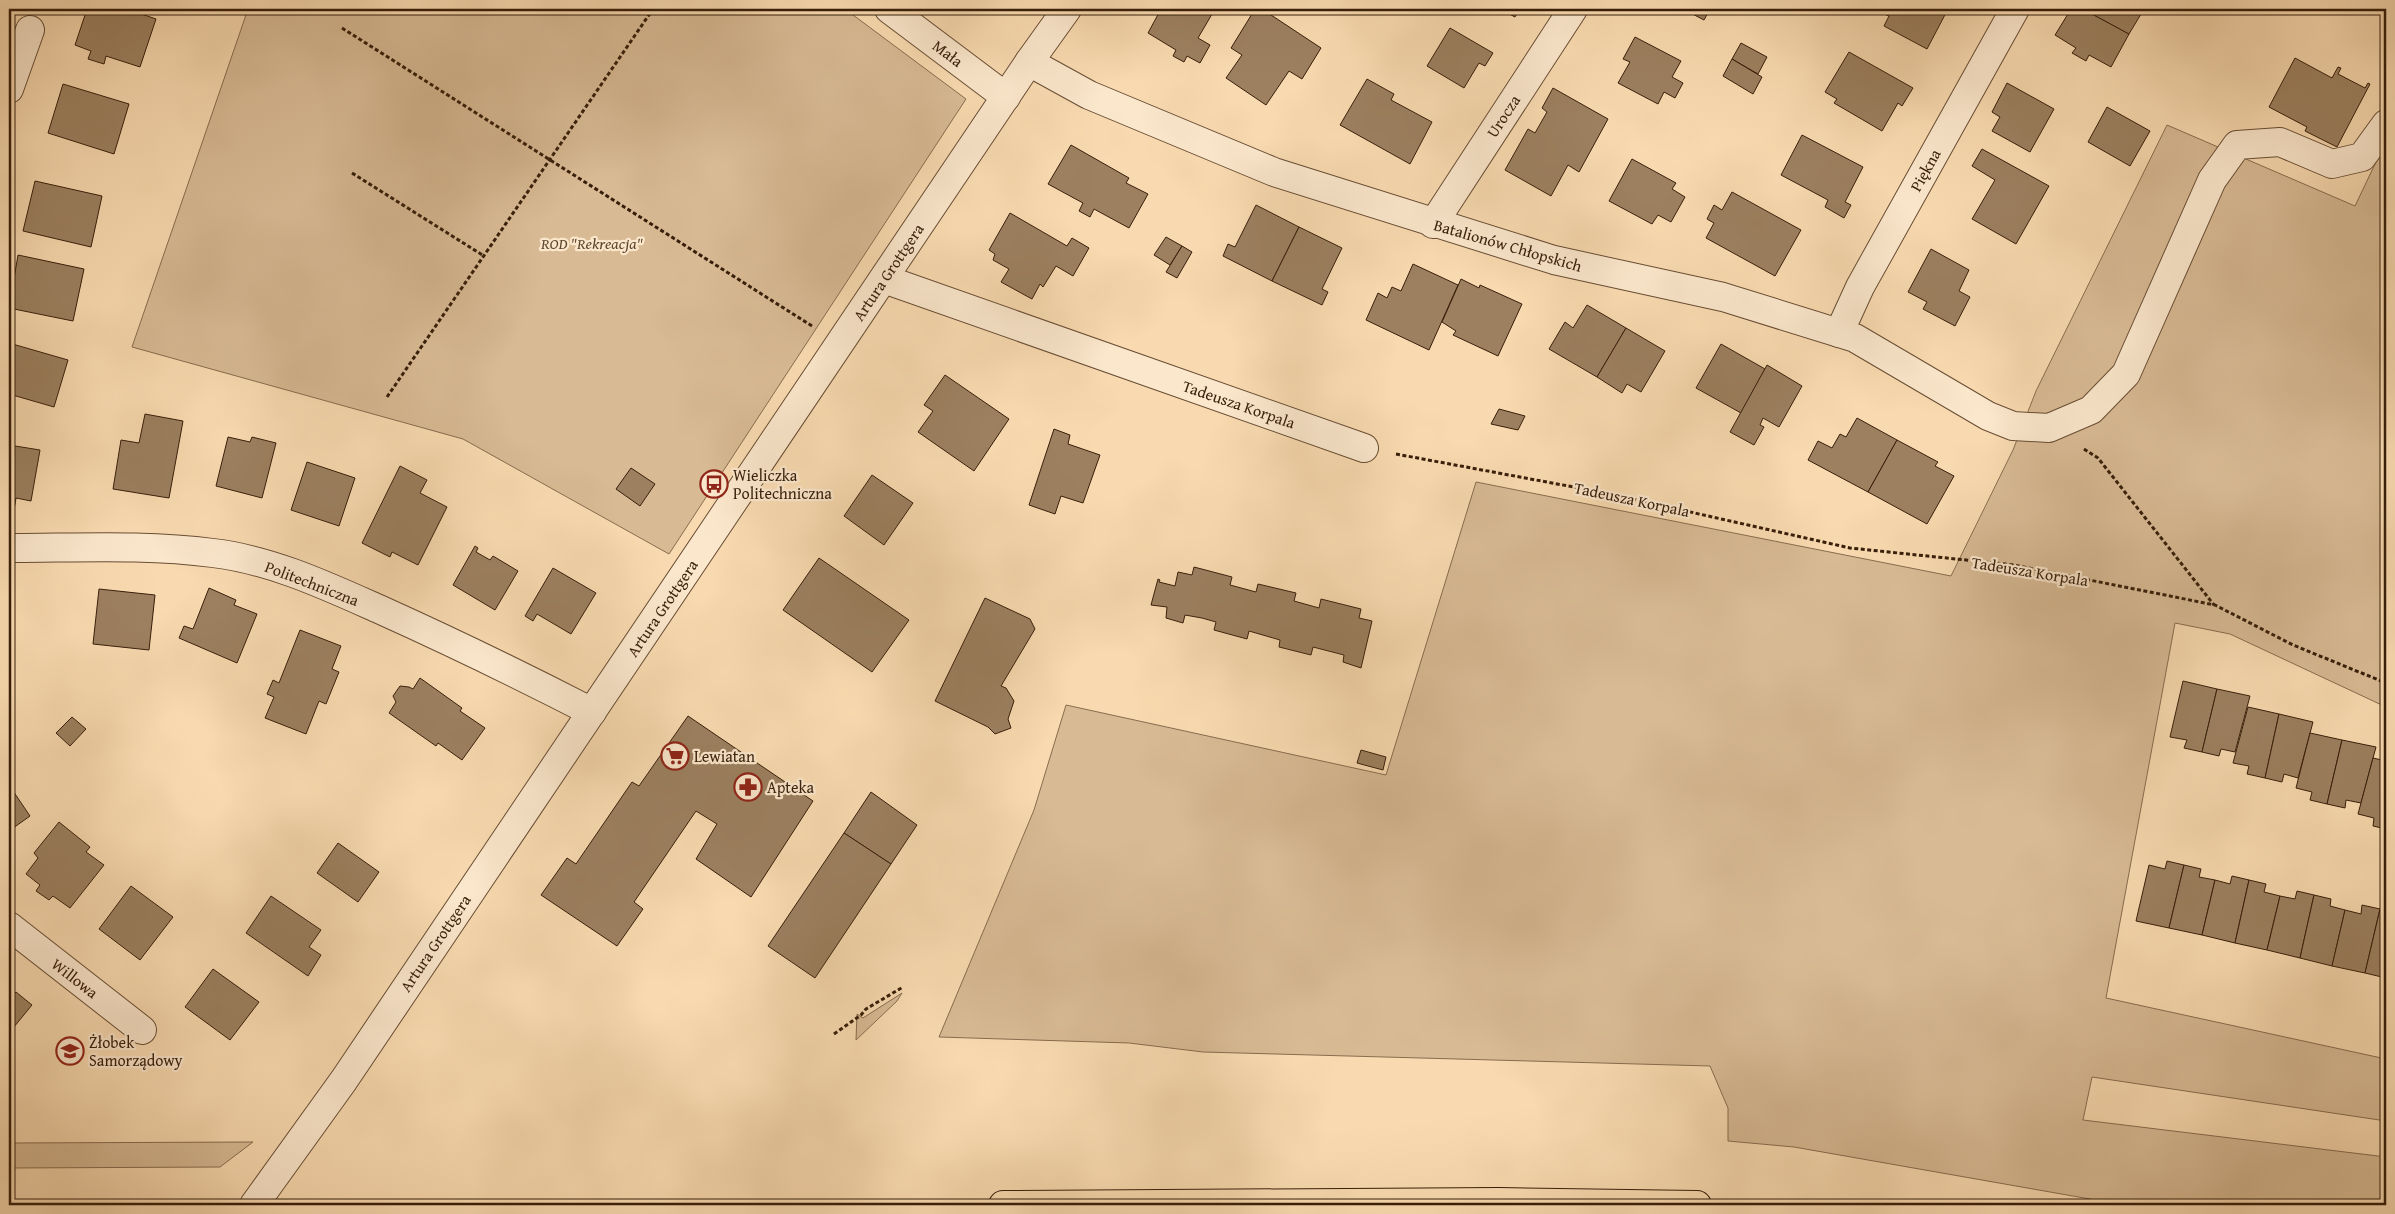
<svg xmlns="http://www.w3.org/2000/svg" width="2395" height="1214" font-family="'Gentium Book Plus',serif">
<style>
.green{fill:#d8ba94;stroke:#886c4f}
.building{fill:#9c8060;stroke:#371e0a}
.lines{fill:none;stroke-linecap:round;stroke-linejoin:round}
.minor-casing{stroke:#684d34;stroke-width:30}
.tertiary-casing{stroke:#684d34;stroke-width:30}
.primary-casing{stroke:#371e0a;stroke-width:30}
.path{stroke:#371e0a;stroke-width:3;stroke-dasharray:4 2.5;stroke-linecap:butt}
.minor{stroke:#fbe7cc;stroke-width:28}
.tertiary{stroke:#fbe7cc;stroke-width:28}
.primary{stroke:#f9dab0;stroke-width:28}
.labels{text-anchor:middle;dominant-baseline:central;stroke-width:4.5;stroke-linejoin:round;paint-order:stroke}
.street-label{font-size:16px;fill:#371e0a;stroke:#fbe7cc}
.park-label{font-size:16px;font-style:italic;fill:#5f452c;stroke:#fbe7cc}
.poi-label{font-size:16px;fill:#371e0a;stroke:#fbe7cc;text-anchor:start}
</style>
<rect width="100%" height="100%" fill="#f9dab0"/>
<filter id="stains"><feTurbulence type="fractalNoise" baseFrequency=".004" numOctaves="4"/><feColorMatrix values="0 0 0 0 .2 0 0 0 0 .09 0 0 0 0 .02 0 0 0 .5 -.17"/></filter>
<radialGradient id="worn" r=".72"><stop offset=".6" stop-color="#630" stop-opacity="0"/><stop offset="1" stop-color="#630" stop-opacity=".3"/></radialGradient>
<!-- green -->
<g class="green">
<polygon points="248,9 845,9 966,99 669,554 463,439 132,347"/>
<polygon points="2167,125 2355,206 2386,141 2386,707 2230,634 2175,623 2106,998 2386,1059 2386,1121 2092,1077 2083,1120 2386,1157 2386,1205 2124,1205 1794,1147 1728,1141 1728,1108 1710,1066 1203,1052 1129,1043 939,1037 1034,810 1066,705 1386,775 1476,482 1951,576 2013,450 2036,391"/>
<polygon points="902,993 897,1001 856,1040 857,1014 863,1018"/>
<polygon points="253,1142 220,1167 9,1168 9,1143"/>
</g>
<!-- building -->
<g class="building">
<polygon points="87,9 127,9 156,19 140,67 106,56 104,64 88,59 91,51 75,45"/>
<polygon points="1161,9 1215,9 1198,38 1210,45 1200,63 1187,56 1184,62 1173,56 1176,50 1148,33"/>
<polygon points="1255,9 1262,9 1321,48 1302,79 1289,71 1266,105 1226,78 1242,55 1231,48"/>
<polygon points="1500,9 1519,9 1515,17"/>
<polygon points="1683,9 1710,9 1704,20"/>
<polygon points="1712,9 1723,9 1720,13"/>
<polygon points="1881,9 1948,9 1927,49 1884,26 1889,16 1879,12"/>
<polygon points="2071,9 2083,9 2129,34 2111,67 2089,55 2086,61 2072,53 2076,48 2055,35"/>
<polygon points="2083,9 2144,9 2129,34"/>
<polygon points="1450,28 1493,53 1485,66 1479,63 1464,88 1427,66"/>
<polygon points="1635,37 1681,61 1672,77 1683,83 1675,98 1664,92 1658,104 1618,83 1630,62 1623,59"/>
<polygon points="1741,43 1767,57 1758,74 1732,59"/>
<polygon points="1849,52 1913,88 1902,106 1898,103 1882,131 1834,103 1837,99 1825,92"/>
<polygon points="2295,58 2332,78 2338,67 2341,68 2338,74 2365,88 2368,83 2370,84 2337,147 2305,131 2307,127 2269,107"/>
<polygon points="1732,59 1762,77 1753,94 1723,76"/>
<polygon points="1367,79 1394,94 1391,100 1432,122 1410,164 1340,125"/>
<polygon points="2007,83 2054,109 2030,152 1992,131 2000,117 1992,112"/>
<polygon points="63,84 129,104 114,154 48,133"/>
<polygon points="1553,88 1608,119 1579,172 1568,165 1551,196 1505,170 1528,129 1535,133 1547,112 1542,108"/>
<polygon points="2107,107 2150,131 2130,166 2088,142"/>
<polygon points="1802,135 1863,167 1845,202 1851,205 1844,218 1825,207 1828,200 1781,175"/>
<polygon points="1071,145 1129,178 1126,183 1148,194 1129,228 1094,209 1090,217 1079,211 1083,203 1048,184"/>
<polygon points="1982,149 2049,186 2016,244 1972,219 1995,180 1972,166"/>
<polygon points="1632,159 1676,183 1672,189 1685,197 1671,222 1658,215 1652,224 1609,201"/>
<polygon points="35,181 102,196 91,247 23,231"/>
<polygon points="1732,192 1801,230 1775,276 1706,238 1714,223 1707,219 1714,205 1722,210"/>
<polygon points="1256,205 1299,227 1272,281 1223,256 1228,244 1235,247"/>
<polygon points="1010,213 1067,246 1072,238 1089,248 1073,276 1056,266 1043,287 1040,284 1032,299 1001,282 1009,269 993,260 995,254 989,250"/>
<polygon points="1299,227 1342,248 1322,289 1328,292 1322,305 1272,281"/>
<polygon points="1166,237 1182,246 1170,265 1154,255"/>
<polygon points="1182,246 1192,252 1177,278 1166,272"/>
<polygon points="1931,249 1969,270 1959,291 1970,297 1955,326 1923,309 1927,302 1908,292"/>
<polygon points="18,255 84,269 73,321 9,308"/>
<polygon points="1413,264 1458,285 1429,350 1366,320 1378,293 1387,298 1392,287 1401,291"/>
<polygon points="1461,279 1479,288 1480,285 1522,304 1498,356 1453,335 1456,331 1442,322"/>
<polygon points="1587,305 1626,328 1597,377 1549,349 1565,322 1573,328"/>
<polygon points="1626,328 1665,351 1641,392 1627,384 1622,393 1597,377"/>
<polygon points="9,343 68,360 54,407 9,394"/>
<polygon points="1721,344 1765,369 1741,413 1696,388"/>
<polygon points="1767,365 1802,386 1779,427 1763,418 1760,425 1764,427 1754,445 1730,432"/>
<polygon points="945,375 1009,419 974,471 918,432 933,411 924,405"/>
<polygon points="1499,409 1525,416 1518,430 1491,424"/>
<polygon points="145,414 183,421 169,498 113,489 121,440 139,443"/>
<polygon points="1857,418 1897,440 1868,492 1808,460 1818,441 1832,448 1840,434 1846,437"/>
<polygon points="1054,429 1070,435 1068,444 1100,455 1083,503 1061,496 1055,514 1029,505"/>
<polygon points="228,437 250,442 252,437 276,443 262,498 216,486"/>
<polygon points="1897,440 1938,462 1935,466 1954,476 1927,524 1868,492"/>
<polygon points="9,445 40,450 31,501 16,498 14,510 9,509"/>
<polygon points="307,462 355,478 339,526 291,510"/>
<polygon points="400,466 427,480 420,493 447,507 418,565 392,552 390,557 362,543"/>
<polygon points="631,468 655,484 640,506 616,489"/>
<polygon points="872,475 913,503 884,545 844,516"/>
<polygon points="475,546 478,548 476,552 490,560 493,556 518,571 495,610 453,585"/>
<polygon points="819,558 909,620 872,672 783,610"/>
<polygon points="1194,567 1232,577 1230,585 1256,592 1258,584 1296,593 1294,601 1319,608 1321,599 1361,609 1359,618 1372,621 1361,668 1343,662 1344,655 1313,647 1311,655 1279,647 1280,640 1249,631 1247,639 1214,630 1216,622 1202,618 1185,615 1183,623 1166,618 1167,607 1151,605 1158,579 1160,580 1159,582 1175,586 1178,572 1192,575"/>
<polygon points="553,568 596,593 571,634 537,614 533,621 525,616"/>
<polygon points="209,588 236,600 234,605 257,614 237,663 179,638 184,626 193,629"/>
<polygon points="99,589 155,595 149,650 93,644"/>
<polygon points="9,594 11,594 14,646 9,647"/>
<polygon points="985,598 1030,619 1035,629 1001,686 1006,688 1014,701 1008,719 1011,728 995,734 988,727 935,701"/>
<polygon points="300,630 341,646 332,669 339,672 326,704 319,701 306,734 265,718 274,697 267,694 273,680 279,683"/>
<polygon points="420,678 462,708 460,711 485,728 462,760 438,743 436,746 389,713 396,702 393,696 400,686 409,687 413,689"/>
<polygon points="2183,681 2217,689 2202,752 2184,748 2187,740 2170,737"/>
<polygon points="2217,689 2250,696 2235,752 2221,749 2219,756 2202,752"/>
<polygon points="2248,707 2279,714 2265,778 2247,774 2249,766 2233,763"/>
<polygon points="2279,714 2313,722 2298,778 2284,774 2282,782 2265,778"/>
<polygon points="688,716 813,801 751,897 696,859 717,824 696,811 634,902 643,909 617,946 541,895 567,858 576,864 632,782 639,786"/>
<polygon points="72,717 86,729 70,746 56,733"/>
<polygon points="2310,733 2342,740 2327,804 2310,800 2312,792 2296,788"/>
<polygon points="2342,740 2376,747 2361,803 2346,800 2345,808 2327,804"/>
<polygon points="1361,750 1386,757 1383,770 1357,763"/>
<polygon points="2373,758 2386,761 2386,829 2373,826 2374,818 2358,814"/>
<polygon points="9,785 30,816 9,831"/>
<polygon points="871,792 917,825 891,864 844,833"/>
<polygon points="59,822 90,847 86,852 104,865 70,908 53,896 49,900 36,891 40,885 26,874 38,858 34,853"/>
<polygon points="844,833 891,864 815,978 768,946"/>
<polygon points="338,843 379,872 358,902 317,873"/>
<polygon points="2167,861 2184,865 2169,928 2136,921 2149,865 2165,869"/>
<polygon points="2184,865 2201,869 2199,877 2215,880 2202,935 2169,928"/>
<polygon points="2232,876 2249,880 2235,943 2202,935 2215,880 2230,884"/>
<polygon points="2249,880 2266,884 2264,892 2280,896 2267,950 2235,943"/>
<polygon points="131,886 173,917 140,960 99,929"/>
<polygon points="2297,891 2314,895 2300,958 2267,950 2280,896 2295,899"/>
<polygon points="2314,895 2331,899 2330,906 2345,910 2332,966 2300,958"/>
<polygon points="271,896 321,930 309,947 321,955 308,976 246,933"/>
<polygon points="2362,905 2380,909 2365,973 2332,966 2345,910 2361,914"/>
<polygon points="2380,909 2386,911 2386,978 2365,973"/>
<polygon points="213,969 259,1002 230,1040 185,1007"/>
<polygon points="9,990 14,994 16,992 32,1005 9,1033"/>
</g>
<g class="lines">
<!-- minor casing -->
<g class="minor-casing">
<g id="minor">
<polyline points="889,9 1006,97"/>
<polyline points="1029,62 1089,95 1274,172 1554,260 1723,297 1855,338 1988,416 2013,426 2049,428 2091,410 2126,374 2212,180 2237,145 2280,142 2332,164 2362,157 2386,124"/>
<polyline points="9,89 30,30"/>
<polyline points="1433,224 1573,9"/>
<polyline points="884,279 1364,448"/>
<polyline points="1839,333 1860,287 2015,9"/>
<path d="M9,548C76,548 146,544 213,553C272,560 327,586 381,610C452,642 522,676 592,712"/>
<polyline points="9,926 142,1030"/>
</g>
</g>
<!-- tertiary casing -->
<g class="tertiary-casing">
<polyline id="tertiary" points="254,1205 344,1080 1029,62 1067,9"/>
</g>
<!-- primary casing -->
<g class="primary-casing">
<polyline id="primary" points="1003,1205 1499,1202 1697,1205"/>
</g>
<!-- path -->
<g class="path">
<polyline points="342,28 812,326"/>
<polyline points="352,173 484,256"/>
<polyline points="387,397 653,9"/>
<polyline points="2084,449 2098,458 2214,605"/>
<polyline points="1396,454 1606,493 1850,548 2014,565 2215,605 2293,645 2386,683"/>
<polyline points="834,1034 861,1015 866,1009 903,987"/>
</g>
<!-- minor -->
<use href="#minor" class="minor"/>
<!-- tertiary -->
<use href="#tertiary" class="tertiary"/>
<!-- primary -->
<use href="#primary" class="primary"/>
</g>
<!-- icons -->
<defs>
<g id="bus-ring" transform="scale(1.4375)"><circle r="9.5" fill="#fbe7cc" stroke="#8f2418" stroke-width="1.5"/><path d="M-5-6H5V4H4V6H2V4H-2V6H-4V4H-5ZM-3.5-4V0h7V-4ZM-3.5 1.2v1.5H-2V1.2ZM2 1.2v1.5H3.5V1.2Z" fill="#8f2418"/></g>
<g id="supermarket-ring" transform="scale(1.4375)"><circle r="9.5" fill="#fbe7cc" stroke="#8f2418" stroke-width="1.5"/><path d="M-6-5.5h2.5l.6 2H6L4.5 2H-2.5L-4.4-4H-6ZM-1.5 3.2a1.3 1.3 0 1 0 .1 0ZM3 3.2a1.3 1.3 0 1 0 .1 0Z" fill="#8f2418"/></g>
<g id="pharmacy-ring" transform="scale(1.4375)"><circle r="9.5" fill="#fbe7cc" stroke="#8f2418" stroke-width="1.5"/><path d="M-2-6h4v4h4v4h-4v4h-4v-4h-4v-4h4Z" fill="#8f2418"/></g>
<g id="school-ring" transform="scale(1.4375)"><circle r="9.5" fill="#fbe7cc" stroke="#8f2418" stroke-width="1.5"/><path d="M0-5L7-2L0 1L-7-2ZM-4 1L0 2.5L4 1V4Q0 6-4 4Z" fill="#8f2418"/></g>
</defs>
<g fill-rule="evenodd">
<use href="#bus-ring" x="714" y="484"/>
<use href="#supermarket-ring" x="675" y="756"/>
<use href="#pharmacy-ring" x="748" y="787"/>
<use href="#school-ring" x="70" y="1051"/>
</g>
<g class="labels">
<!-- street labels -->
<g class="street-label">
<text transform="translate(948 53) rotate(37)">Mała</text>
<text transform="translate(1503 116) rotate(-57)">Urocza</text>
<text transform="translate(1925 170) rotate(-61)">Piękna</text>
<text transform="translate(1508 245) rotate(16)">Batalionów Chłopskich</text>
<text transform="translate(888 272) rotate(-56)">Artura Grottgera</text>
<text transform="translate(1239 404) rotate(19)">Tadeusza Korpala</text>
<text transform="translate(1632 499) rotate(12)">Tadeusza Korpala</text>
<text transform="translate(2030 571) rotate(9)">Tadeusza Korpala</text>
<text transform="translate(312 583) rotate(21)">Politechniczna</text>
<text transform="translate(662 608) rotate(-56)">Artura Grottgera</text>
<text transform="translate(435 943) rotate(-56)">Artura Grottgera</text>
<text transform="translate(75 978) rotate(38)">Willowa</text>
</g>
<!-- park labels -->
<g class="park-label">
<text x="592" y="243">ROD "Rekreacja"</text>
</g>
<!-- poi labels -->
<g class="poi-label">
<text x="733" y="475">Wieliczka<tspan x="733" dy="18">Politechniczna</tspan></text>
<text x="694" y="756">Lewiatan</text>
<text x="767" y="787">Apteka</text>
<text x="89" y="1042">Żłobek<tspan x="89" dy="18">Samorządowy</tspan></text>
</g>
</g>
<!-- margin -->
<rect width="2395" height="1214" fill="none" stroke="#f9dab0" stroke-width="30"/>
<rect x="10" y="10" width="2375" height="1194" fill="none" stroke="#371e0a" stroke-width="2.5"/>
<rect x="15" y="15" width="2365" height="1184" fill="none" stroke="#371e0a"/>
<rect width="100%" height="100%" filter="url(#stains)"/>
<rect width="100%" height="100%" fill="url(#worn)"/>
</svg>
